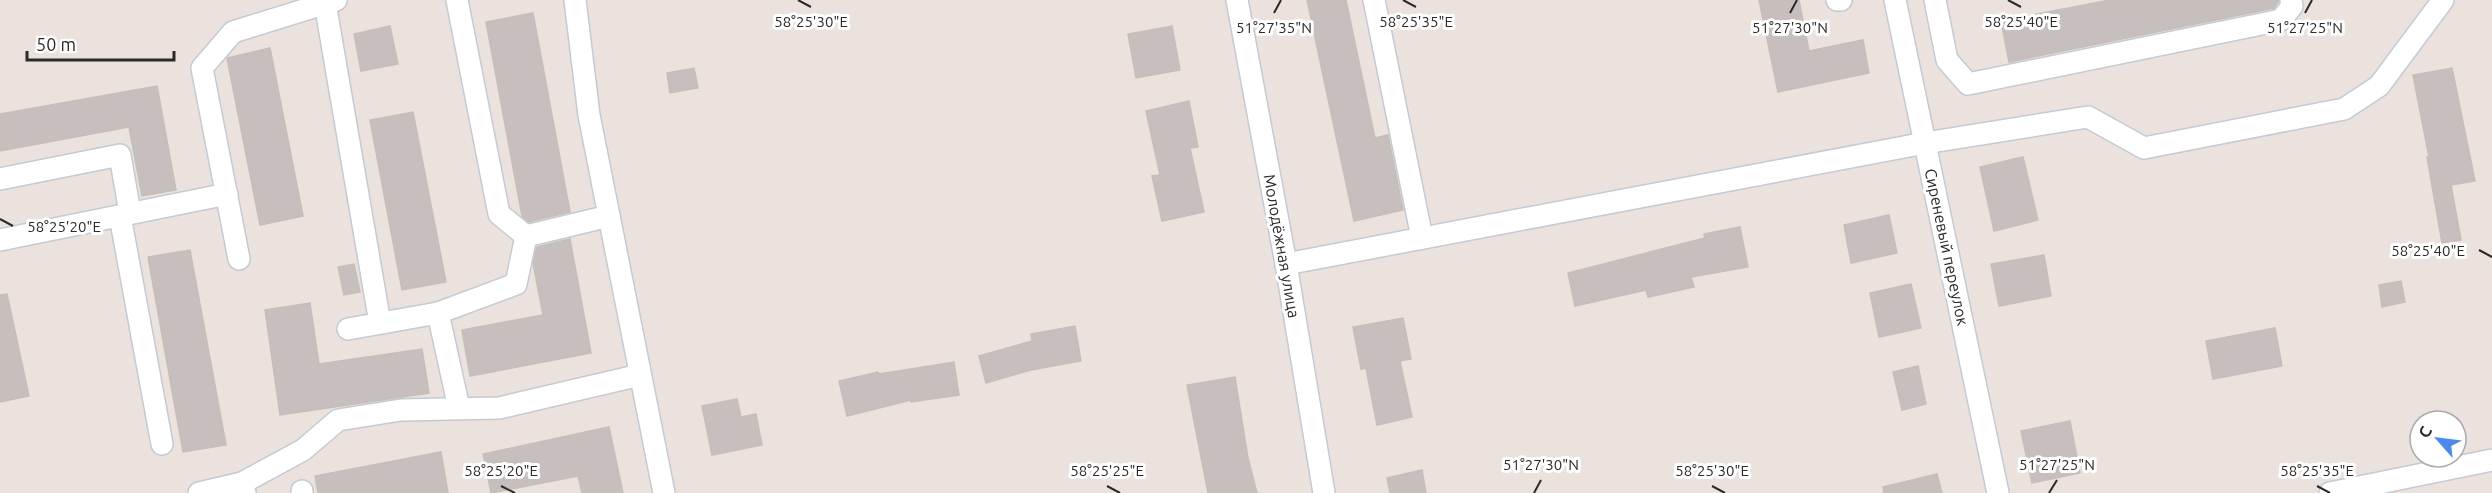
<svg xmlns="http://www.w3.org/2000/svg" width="2492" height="493" font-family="Ubuntu,sans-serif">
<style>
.building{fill:#c6bfbd;stroke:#c6beb7;stroke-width:1.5}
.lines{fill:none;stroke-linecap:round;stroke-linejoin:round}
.minor-casing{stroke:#c5cad2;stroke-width:24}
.minor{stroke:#fff;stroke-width:21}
.ticks{fill:none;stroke:#2a2a2a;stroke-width:2}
.labels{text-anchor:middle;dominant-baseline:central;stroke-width:6;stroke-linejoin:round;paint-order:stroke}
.street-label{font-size:16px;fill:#2a2a2a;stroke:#fff}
.ticks-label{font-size:15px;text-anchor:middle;fill:#2a2a2a;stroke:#fff;stroke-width:6;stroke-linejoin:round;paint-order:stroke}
</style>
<rect width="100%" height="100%" fill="#ebe2dd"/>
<!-- building -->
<g class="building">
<polygon points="1307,0 1346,0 1375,138 1388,135 1403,210 1354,221"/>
<polygon points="1759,0 1799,0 1809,51 1863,40 1869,73 1778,92"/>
<polygon points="2110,0 2279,0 2274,8 2009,62 2001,21"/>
<polygon points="533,13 570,212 529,222 522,216 486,22"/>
<polygon points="390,26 398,64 361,71 354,34"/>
<polygon points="1172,26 1180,70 1136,78 1128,34"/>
<polygon points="270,48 303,216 260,225 227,58"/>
<polygon points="694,68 698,88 670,93 667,73"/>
<polygon points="2452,68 2475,181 2451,185 2461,240 2442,243 2427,157 2429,157 2413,75"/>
<polygon points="157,86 176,190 142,196 129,127 0,151 0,114"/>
<polygon points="1189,101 1198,147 1190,148 1204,212 1162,221 1152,176 1160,175 1146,111"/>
<polygon points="413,112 446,282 402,290 370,120"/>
<polygon points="2023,157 2038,220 1994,231 1980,167"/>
<polygon points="1889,215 1897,253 1851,263 1844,225"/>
<polygon points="1740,227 1748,267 1691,277 1694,287 1648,297 1646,290 1575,306 1568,273 1705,238 1704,234"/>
<polygon points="570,239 591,353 470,376 462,330 543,315 533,263 537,247"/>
<polygon points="190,250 226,445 183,452 148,257"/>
<polygon points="2044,255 2051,296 1999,306 1991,264"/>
<polygon points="354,264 360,292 344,295 338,267"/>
<polygon points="2401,281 2405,302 2382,307 2379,285"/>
<polygon points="1911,284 1921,328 1879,337 1870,293"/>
<polygon points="7,294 29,396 0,402 0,295"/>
<polygon points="310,303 319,364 422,349 429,393 280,415 265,310"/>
<polygon points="1403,318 1411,359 1400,361 1412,417 1377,425 1366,368 1361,369 1353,327"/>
<polygon points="1075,326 1081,361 1031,370 986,383 979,356 1032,341 1031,334"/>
<polygon points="2275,328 2282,366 2213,379 2206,341"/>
<polygon points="954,362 959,395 911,402 911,400 847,416 839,381 878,372 879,374"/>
<polygon points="1918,366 1926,404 1902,410 1893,372"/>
<polygon points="1235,377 1248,458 1257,493 1208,493 1187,385"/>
<polygon points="737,399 741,417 756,414 762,445 712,455 702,406"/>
<polygon points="2070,421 2080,473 2032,483 2021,431"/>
<polygon points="609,427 623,493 582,493 578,476 491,493 483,454"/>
<polygon points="441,452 448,493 318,493 315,476"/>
<polygon points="1422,470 1426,493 1390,493 1387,478"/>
<polygon points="1937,474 1942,493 1884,493 1883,487"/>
</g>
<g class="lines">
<!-- minor casing -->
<g class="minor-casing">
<g id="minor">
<polyline points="457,0 499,214 526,236 609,216"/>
<polyline points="575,0 589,115 664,493"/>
<polyline points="1237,0 1286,264 1324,493"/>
<polyline points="1374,0 1422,238"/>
<polyline points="1837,0 1841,0"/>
<polyline points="1895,0 1998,493"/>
<polyline points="1935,0 1947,60 1968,84 2281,20 2292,6 2291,0"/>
<polyline points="325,3 380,323"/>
<polyline points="0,179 120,155 130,213"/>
<polyline points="120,216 162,444"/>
<polyline points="0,240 227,194"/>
<polyline points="239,259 202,68 233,32 336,0"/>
<polyline points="1286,264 1925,143 2088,117 2144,148 2344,109 2379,86 2443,0"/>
<polyline points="438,313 459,408"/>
<polyline points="348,329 438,313 516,284 526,236"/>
<polyline points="302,491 302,493"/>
<polyline points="199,493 242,483"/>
<polyline points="245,493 242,483 303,450 338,420 401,410 499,408 640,375"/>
<polyline points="2330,493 2492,460"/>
</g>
</g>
<!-- minor -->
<use href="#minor" class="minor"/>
</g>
<!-- ticks -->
<path class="ticks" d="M798,0L811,7M1403,0L1416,7M2008,0L2021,7M1274,13L1281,0M1790,13L1797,0M2305,13L2312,0M0,219L13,226M2479,250L2492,257M501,486L515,493M1107,486L1120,493M1712,486L1725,493M2317,486L2330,493M1534,493L1541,480M2049,493L2057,480"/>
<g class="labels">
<!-- street labels -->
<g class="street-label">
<text transform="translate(1282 246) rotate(80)">Молодёжная улица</text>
<text transform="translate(1947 247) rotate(78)">Сиреневый переулок</text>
</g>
</g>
<g class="ticks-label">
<text x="2021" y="27">58°25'40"E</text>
<text x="811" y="27">58°25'30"E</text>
<text x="1416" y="27">58°25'35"E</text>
<text x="1790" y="33">51°27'30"N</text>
<text x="1274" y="33">51°27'35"N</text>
<text x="2305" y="33">51°27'25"N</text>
<text x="64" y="232">58°25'20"E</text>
<text x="2428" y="256">58°25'40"E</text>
<text x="1541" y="470">51°27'30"N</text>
<text x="2057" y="470">51°27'25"N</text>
<text x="501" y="476">58°25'20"E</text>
<text x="1107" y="476">58°25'25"E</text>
<text x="1712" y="476">58°25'30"E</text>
<text x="2317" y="476">58°25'35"E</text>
</g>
<!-- north arrow -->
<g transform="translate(2438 439) rotate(298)"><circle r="28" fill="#ffffff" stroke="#aaaaaa" stroke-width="1.5"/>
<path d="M0-4.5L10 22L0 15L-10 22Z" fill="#4c89e9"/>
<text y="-9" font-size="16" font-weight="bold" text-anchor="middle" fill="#2a2a2a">С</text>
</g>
<!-- scale -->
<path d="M27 51v9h147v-9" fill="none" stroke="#2a2a2a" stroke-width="3"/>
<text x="36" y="51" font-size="18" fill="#2a2a2a" stroke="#ffffff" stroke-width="4.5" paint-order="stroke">50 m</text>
</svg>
